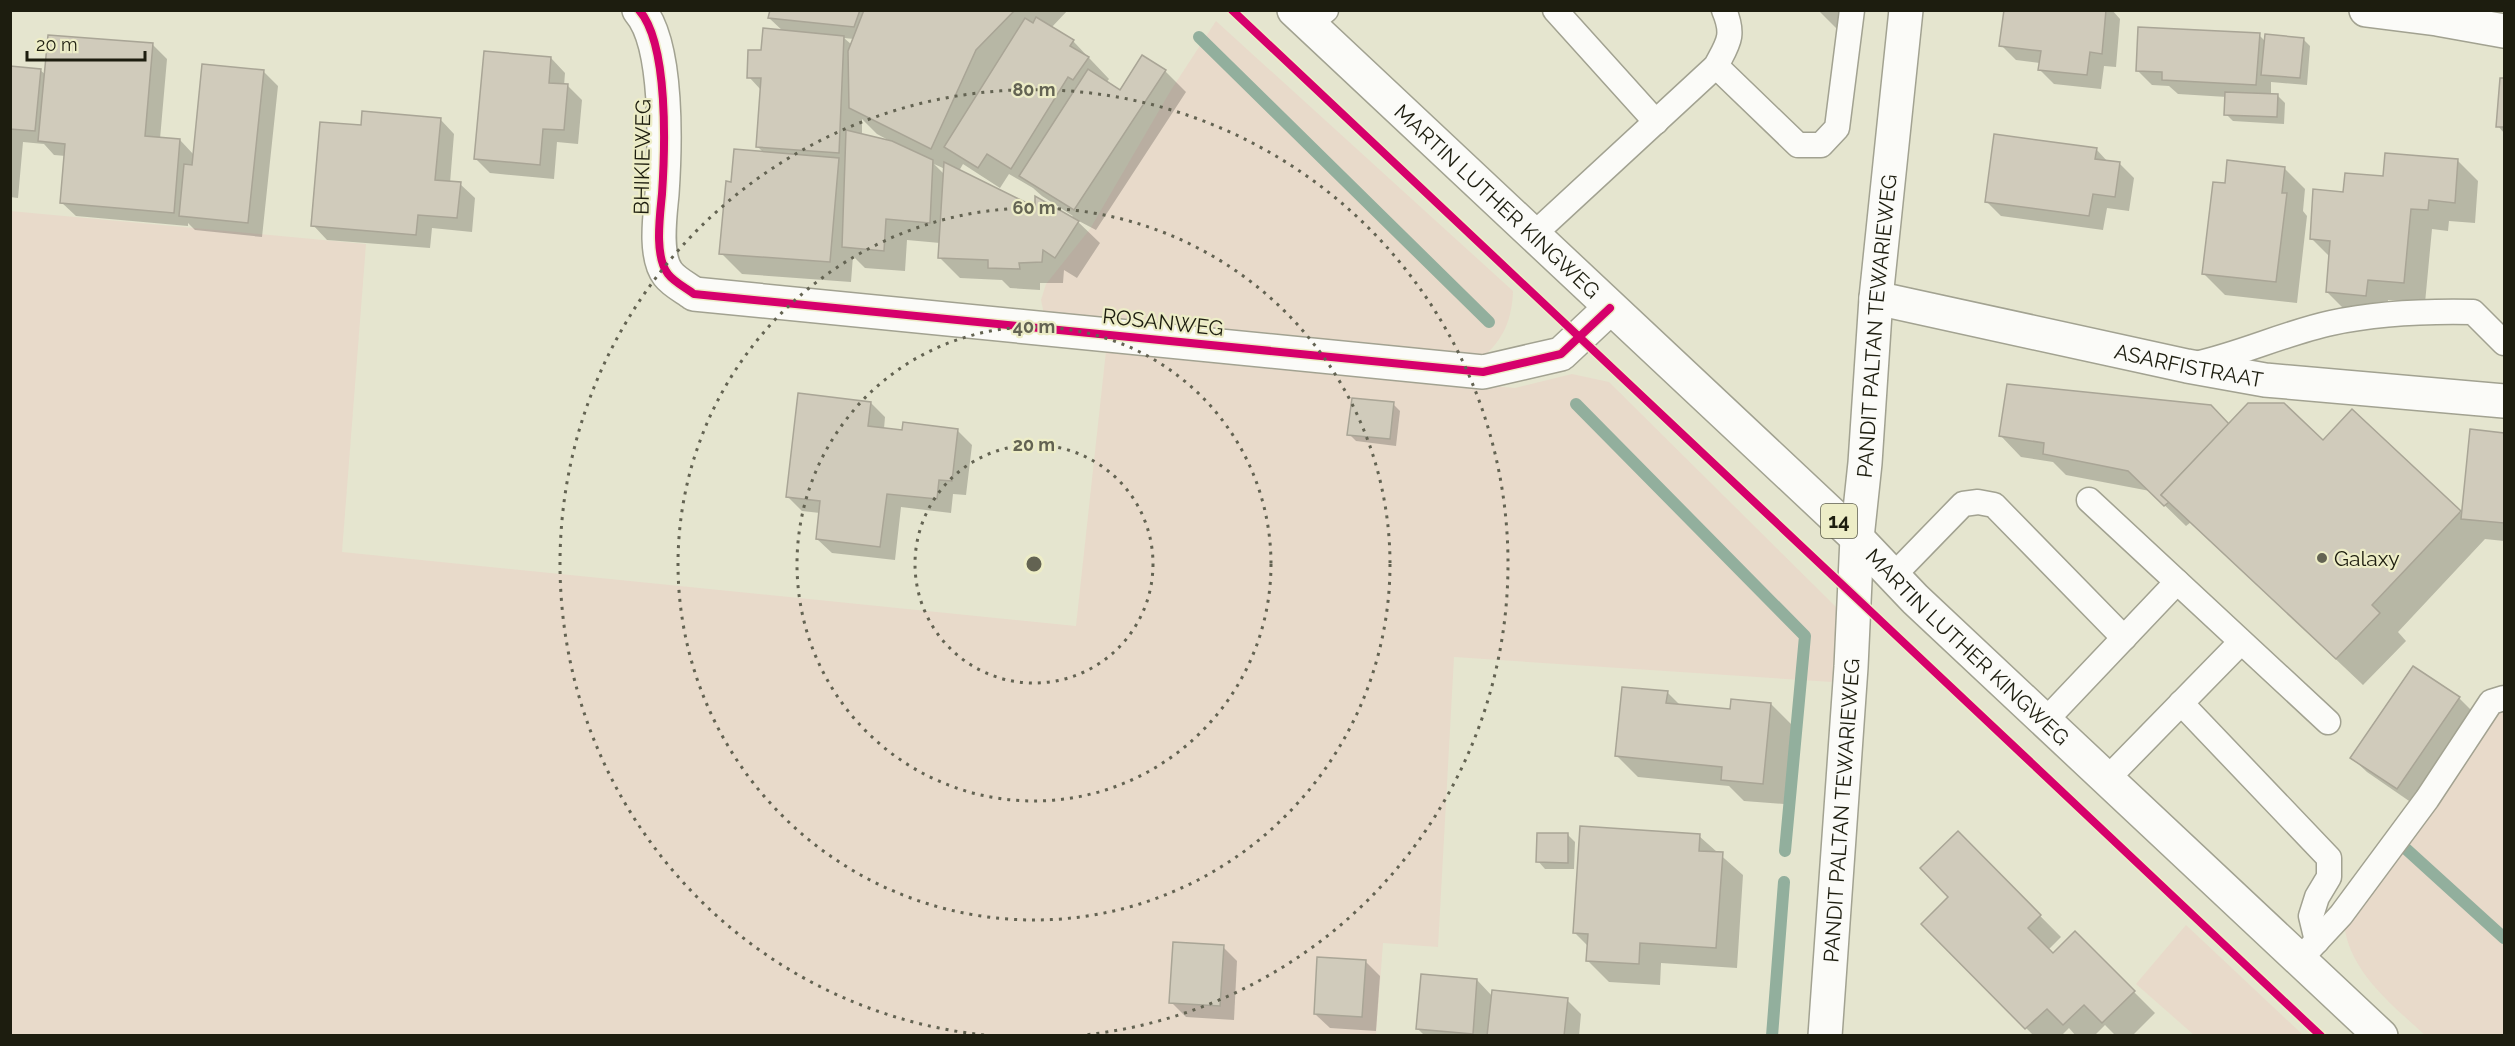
<svg xmlns="http://www.w3.org/2000/svg" width="2515" height="1046" font-family="Raleway,sans-serif">
<style>
.green{fill:#e8daca}
.shadow{fill:#0003;fill-rule:evenodd}
.lines{fill:none;stroke-linecap:round;stroke-linejoin:round}
.stream{stroke:#92af9d;stroke-width:12}
.building{fill:#d0cbbb;stroke:#a9a596;stroke-width:1.5}
.service-casing{stroke:#a2a291;stroke-width:27}
.minor-casing{stroke:#a2a291;stroke-width:36}
.primary-casing{stroke:#a2a291;stroke-width:36}
.service{stroke:#fbfbf8;stroke-width:24}
.minor{stroke:#fbfbf8;stroke-width:33}
.primary{stroke:#fbfbf8;stroke-width:33}
.cycleway-casing{stroke:#ededc7;stroke-width:11}
.cycleway{stroke:#d6006c;stroke-width:8}
.ring{fill:none;stroke:#636352;stroke-width:3;stroke-dasharray:3 6}
.poi-dot{fill:#636352;stroke:#ededc7;stroke-width:2}
.labels{text-anchor:middle;dominant-baseline:central;stroke-width:4.5;stroke-linejoin:round;paint-order:stroke}
.shield{fill:#ededc7;stroke:#5b5b46;stroke-width:1.5}
.shield-label{font-size:20px;font-weight:bold;fill:#1d1d0f}
.street-label{font-size:21px;fill:#1d1d0f;stroke:#ededc7}
.poi-label{font-size:21px;fill:#1d1d0f;stroke:#ededc7;text-anchor:start}
.centre{fill:#636352;stroke:#ededc7;stroke-width:3}
.ring-label{font-size:18px;text-anchor:middle;font-weight:bold;fill:#636352;stroke:#ededc7;stroke-width:4.5;stroke-linejoin:round;paint-order:stroke}
</style>
<rect width="100%" height="100%" fill="#e5e5cf"/>
<!-- green -->
<g class="green">
<path d="M1216,21L1513,291C1512,319 1504,339 1482,358L1044,314L1041,300L1046,284L1090,229L1171,90Z"/>
<polygon points="10,211 366,244 342,552 1076,626 1106,351 1515,388 1572,374 1609,382 1841,612 1832,682 1454,657 1438,947 1383,943 1376,1035 11,1035"/>
<path d="M2504,704V1035H2425C2389,1002 2340,964 2344,910Z"/>
<polygon points="2186,925 2303,1035 2194,1035 2136,984"/>
</g>
<!-- shadow -->
<g class="shadow">
<path d="M772,10H1068L1051,28L1073,41L1109,79L1106,83L1120,92L1165,71L1186,92L1096,230L1075,219L1100,243L1077,278L1064,270L1063,283H1040V290L1010,288L1002,280L960,278L939,257L940,243L907,240L905,271L865,268L853,256L851,282L742,274L721,253L733,183L764,153L757,146L761,90L749,77L763,52L784,32L769,18ZM844,38L854,39L852,45ZM862,119L877,134L890,141L862,135ZM934,164L945,169V175ZM963,164L1000,188L1009,174L1033,188L1042,196L1073,216L1071,218L1036,210L959,171Z"/>
<polygon points="1818,10 1839,10 1838,30"/>
<polygon points="2005,10 2112,10 2120,19 2116,67 2104,66 2101,89 2054,84 2040,70 2040,63 2016,60 2001,45"/>
<polygon points="2259,35 2266,42 2303,39 2310,46 2307,85 2271,82 2271,95 2277,95 2285,103 2284,124 2233,121 2226,114 2227,97 2178,94 2169,86 2152,85 2137,70"/>
<polygon points="153,45 167,59 160,139 180,140 194,155 263,71 278,86 262,237 195,230 188,223 188,226 76,216 61,202 66,156 54,155 44,144 23,142 18,198 10,197 10,67 40,70 46,75"/>
<polygon points="551,58 565,73 564,86 568,86 582,100 578,144 557,142 554,179 490,173 476,159"/>
<polygon points="2502,79 2504,80 2504,133 2498,126"/>
<polygon points="440,119 454,134 450,183 460,184 475,198 472,232 432,228 430,248 327,240 313,225 362,127"/>
<polygon points="2096,149 2108,162 2119,163 2134,178 2129,211 2107,208 2103,230 2001,216 1987,202"/>
<polygon points="2457,160 2478,181 2475,223 2449,221 2448,231 2432,229 2425,303 2388,300 2387,316 2348,313 2327,292 2330,257 2311,238 2344,194 2385,178"/>
<polygon points="2284,168 2305,189 2303,211 2307,216 2297,303 2225,295 2204,274 2226,185"/>
<polygon points="871,403 885,417 884,429 904,432 957,430 972,445 966,495 953,494 951,513 901,507 895,560 832,553 817,539 820,513 802,511 788,497"/>
<polygon points="1393,404 1400,411 1396,446 1356,441 1349,434"/>
<polygon points="2353,411 2463,515 2471,431 2504,434 2504,541 2485,539 2398,632 2406,641 2363,685 2191,522 2186,526 2150,491 2066,475 2053,462 2021,457 2000,435 2229,426 2323,442"/>
<polygon points="1667,692 1680,705 1732,711 1771,704 1792,725 1784,804 1744,801 1729,786 1638,777 1616,755"/>
<polygon points="2459,698 2473,712 2412,803 2367,772 2352,758"/>
<polygon points="1958,833 2061,937 2048,950 2053,956 2075,933 2155,1013 2132,1036 2116,1036 2105,1025 2094,1036 2076,1036 2069,1028 2061,1036 2034,1036 1923,924 1951,897"/>
<polygon points="1568,835 1575,842 1574,869 1545,869 1538,861"/>
<polygon points="1699,836 1743,875 1737,968 1661,963 1660,985 1609,982 1588,961 1589,947 1575,933"/>
<polygon points="1223,947 1237,961 1234,1020 1186,1017 1171,1002"/>
<polygon points="1365,961 1380,976 1376,1031 1330,1028 1315,1014"/>
<polygon points="1477,980 1493,997 1567,1000 1581,1014 1579,1036 1425,1036 1418,1029"/>
</g>
<g class="lines">
<!-- stream -->
<g class="stream">
<polyline points="1199,37 1489,322"/>
<polyline points="1576,404 1805,636 1785,851"/>
<polyline points="2405,848 2504,938"/>
<polyline points="1772,1036 1784,882"/>
</g>
</g>
<!-- building -->
<g class="building">
<polygon points="770,10 860,10 854,27 768,18"/>
<polygon points="864,10 1015,10 976,50 931,149 849,108 848,51"/>
<polygon points="2004,10 2106,10 2102,54 2090,52 2087,75 2038,70 2041,51 1999,46"/>
<polygon points="1036,17 1074,40 1070,46 1089,57 1073,80 1068,77 1011,169 987,154 978,168 944,147 1025,18 1033,23"/>
<polygon points="2138,27 2260,33 2256,85 2162,80 2162,72 2136,71"/>
<polygon points="763,28 844,36 839,153 756,147 761,78 747,78 748,50 761,50"/>
<polygon points="2265,34 2304,38 2300,78 2261,75"/>
<polygon points="48,35 153,43 145,136 180,139 174,213 60,203 65,144 38,141"/>
<polygon points="484,51 551,57 549,83 568,84 564,130 543,129 540,165 474,159"/>
<polygon points="1142,55 1166,70 1074,210 1019,176 1088,69 1120,90"/>
<polygon points="202,64 264,70 248,223 179,216 184,164 192,165"/>
<polygon points="10,66 41,69 35,131 10,129"/>
<polygon points="2500,78 2504,78 2504,127 2496,127"/>
<polygon points="2225,92 2278,94 2277,117 2224,115"/>
<polygon points="362,111 441,118 435,180 461,182 457,218 418,215 416,235 311,226 320,122 361,125"/>
<polygon points="846,130 892,141 933,160 930,223 886,219 884,251 842,247"/>
<polygon points="1994,134 2097,148 2095,159 2120,162 2115,197 2093,194 2089,216 1985,202"/>
<polygon points="734,149 839,158 830,262 719,254 726,181 731,182"/>
<polygon points="2385,153 2458,159 2455,203 2429,200 2428,210 2411,209 2404,283 2368,280 2366,296 2326,292 2330,241 2310,239 2313,189 2343,192 2345,173 2383,176"/>
<polygon points="2227,160 2285,167 2282,193 2287,193 2276,282 2202,274 2213,182 2225,183"/>
<polygon points="944,162 1035,207 1035,196 1079,221 1055,258 1043,250 1042,262 1019,263 1020,269 988,268 988,260 938,258"/>
<polygon points="2007,384 2211,405 2229,424 2161,495 2169,502 2164,506 2128,471 2043,454 2044,443 1999,436"/>
<polygon points="798,393 871,402 868,426 902,430 903,422 958,429 952,481 939,480 937,499 887,494 880,547 816,539 820,501 786,497"/>
<polygon points="1352,398 1394,402 1390,439 1347,435"/>
<polygon points="2248,403 2284,403 2323,440 2352,409 2461,511 2372,605 2380,613 2336,659 2161,495"/>
<polygon points="2470,429 2504,433 2504,523 2461,519"/>
<polygon points="2413,666 2460,697 2397,789 2350,758"/>
<polygon points="1622,687 1668,691 1666,703 1730,709 1731,699 1771,703 1763,784 1721,780 1722,767 1615,756"/>
<polygon points="1580,826 1700,834 1699,851 1723,852 1716,948 1640,943 1639,964 1586,961 1588,934 1573,933"/>
<polygon points="1958,831 2041,915 2028,928 2053,953 2075,931 2135,991 2102,1023 2084,1005 2063,1025 2047,1009 2025,1029 1921,924 1948,897 1920,868"/>
<polygon points="1537,833 1568,833 1568,863 1536,862"/>
<polygon points="1173,942 1224,945 1220,1006 1169,1003"/>
<polygon points="1317,957 1366,960 1362,1017 1314,1014"/>
<polygon points="1421,974 1477,979 1473,1034 1416,1029"/>
<polygon points="1492,990 1568,998 1564,1036 1487,1036"/>
</g>
<g class="lines">
<!-- service casing -->
<g class="service-casing">
<g id="service">
<polyline points="1555,10 1656,122"/>
<polyline points="1309,24 1326,10"/>
<polyline points="1716,66 1798,145 1821,145 1837,128 1852,10"/>
<path d="M1533,235L1716,66C1728,43 1735,36 1724,10"/>
<path d="M2195,364C2241,354 2285,333 2331,323C2377,313 2426,311 2473,312L2504,343"/>
<polyline points="2089,500 2328,722"/>
<polyline points="1893,576 1963,504 1978,502 1994,505 2124,638"/>
<polyline points="2181,703 2329,858 2329,877 2317,897 2311,916 2317,941"/>
<polyline points="2045,721 2177,582"/>
<polyline points="2107,779 2241,642"/>
<polyline points="2300,959 2341,915 2427,799 2491,702 2504,698"/>
</g>
</g>
<!-- minor casing -->
<g class="minor-casing">
<g id="minor">
<path d="M639,10C669,44 665,150 662,194C660,215 654,256 668,274C674,282 686,288 694,294L1483,372L1561,354L1610,308"/>
<polyline points="2366,10 2437,19 2504,31"/>
<path id="s1" d="M1876,298L2187,366L2265,380L2504,401"/>
<path id="s2" d="M1825,1036L1851,667L1857,538L1865,463L1876,298L1906,10"/>
</g>
</g>
<!-- primary casing -->
<g class="primary-casing">
<g id="primary">
<path id="s3" d="M1294,10L1857,538L1915,599L2381,1036"/>
</g>
</g>
<!-- service -->
<use href="#service" class="service"/>
<!-- minor -->
<use href="#minor" class="minor"/>
<!-- primary -->
<use href="#primary" class="primary"/>
<!-- cycleway casing -->
<g class="cycleway-casing">
<g id="cycleway">
<path d="M639,10C669,44 665,150 662,194C660,215 654,256 668,274C674,282 686,288 694,294L1483,372L1561,354L1610,308"/>
<path d="M1232,10C1594,354 1959,693 2321,1036"/>
</g>
</g>
<!-- cycleway -->
<use href="#cycleway" class="cycleway"/>
</g>
<!-- distance rings -->
<g class="ring">
<circle cx="1034" cy="564" r="119"/>
<circle cx="1034" cy="564" r="237"/>
<circle cx="1034" cy="564" r="356"/>
<path d="M984 1035A474 474 0 1 1 1084 1035"/>
</g>
<!-- markers -->
<circle class="poi-dot" cx="2322" cy="558" r="6"/>
<g class="labels">
<!-- shield labels -->
<rect class="shield" x="1821" y="504" width="36" height="34" rx="4.5"/>
<g class="shield-label">
<text x="1839" y="521">14</text>
</g>
<!-- street labels -->
<g class="street-label">
<text transform="translate(642 157) rotate(-89)">BHIKIEWEG</text>
<text stroke="none"><textPath href="#s3" startOffset="279">MARTIN LUTHER KINGWEG</textPath></text>
<text transform="translate(1163 322) rotate(6)">ROSANWEG</text>
<text stroke="none"><textPath href="#s2" startOffset="712">PANDIT PALTAN TEWARIEWEG</textPath></text>
<text stroke="none"><textPath href="#s1" startOffset="320">ASARFISTRAAT</textPath></text>
<text stroke="none"><textPath href="#s3" startOffset="927">MARTIN LUTHER KINGWEG</textPath></text>
<text stroke="none"><textPath href="#s2" startOffset="226">PANDIT PALTAN TEWARIEWEG</textPath></text>
</g>
<!-- poi labels -->
<g class="poi-label">
<text x="2334" y="558">Galaxy</text>
</g>
</g>
<circle cx="1034" cy="564" r="9" class="centre"/>
<g class="ring-label">
<text x="1034" y="96">80 m</text>
<text x="1034" y="214">60 m</text>
<text x="1034" y="333">40 m</text>
<text x="1034" y="451">20 m</text>
</g>
<!-- border -->
<rect width="2515" height="1046" fill="none" stroke="#1d1d0f" stroke-width="24"/>
<!-- scale -->
<path d="M27 51v9h118v-9" fill="none" stroke="#1d1d0f" stroke-width="3"/>
<text x="36" y="51" font-size="18" fill="#1d1d0f" stroke="#ededc7" stroke-width="4.5" paint-order="stroke">20 m</text>
</svg>
